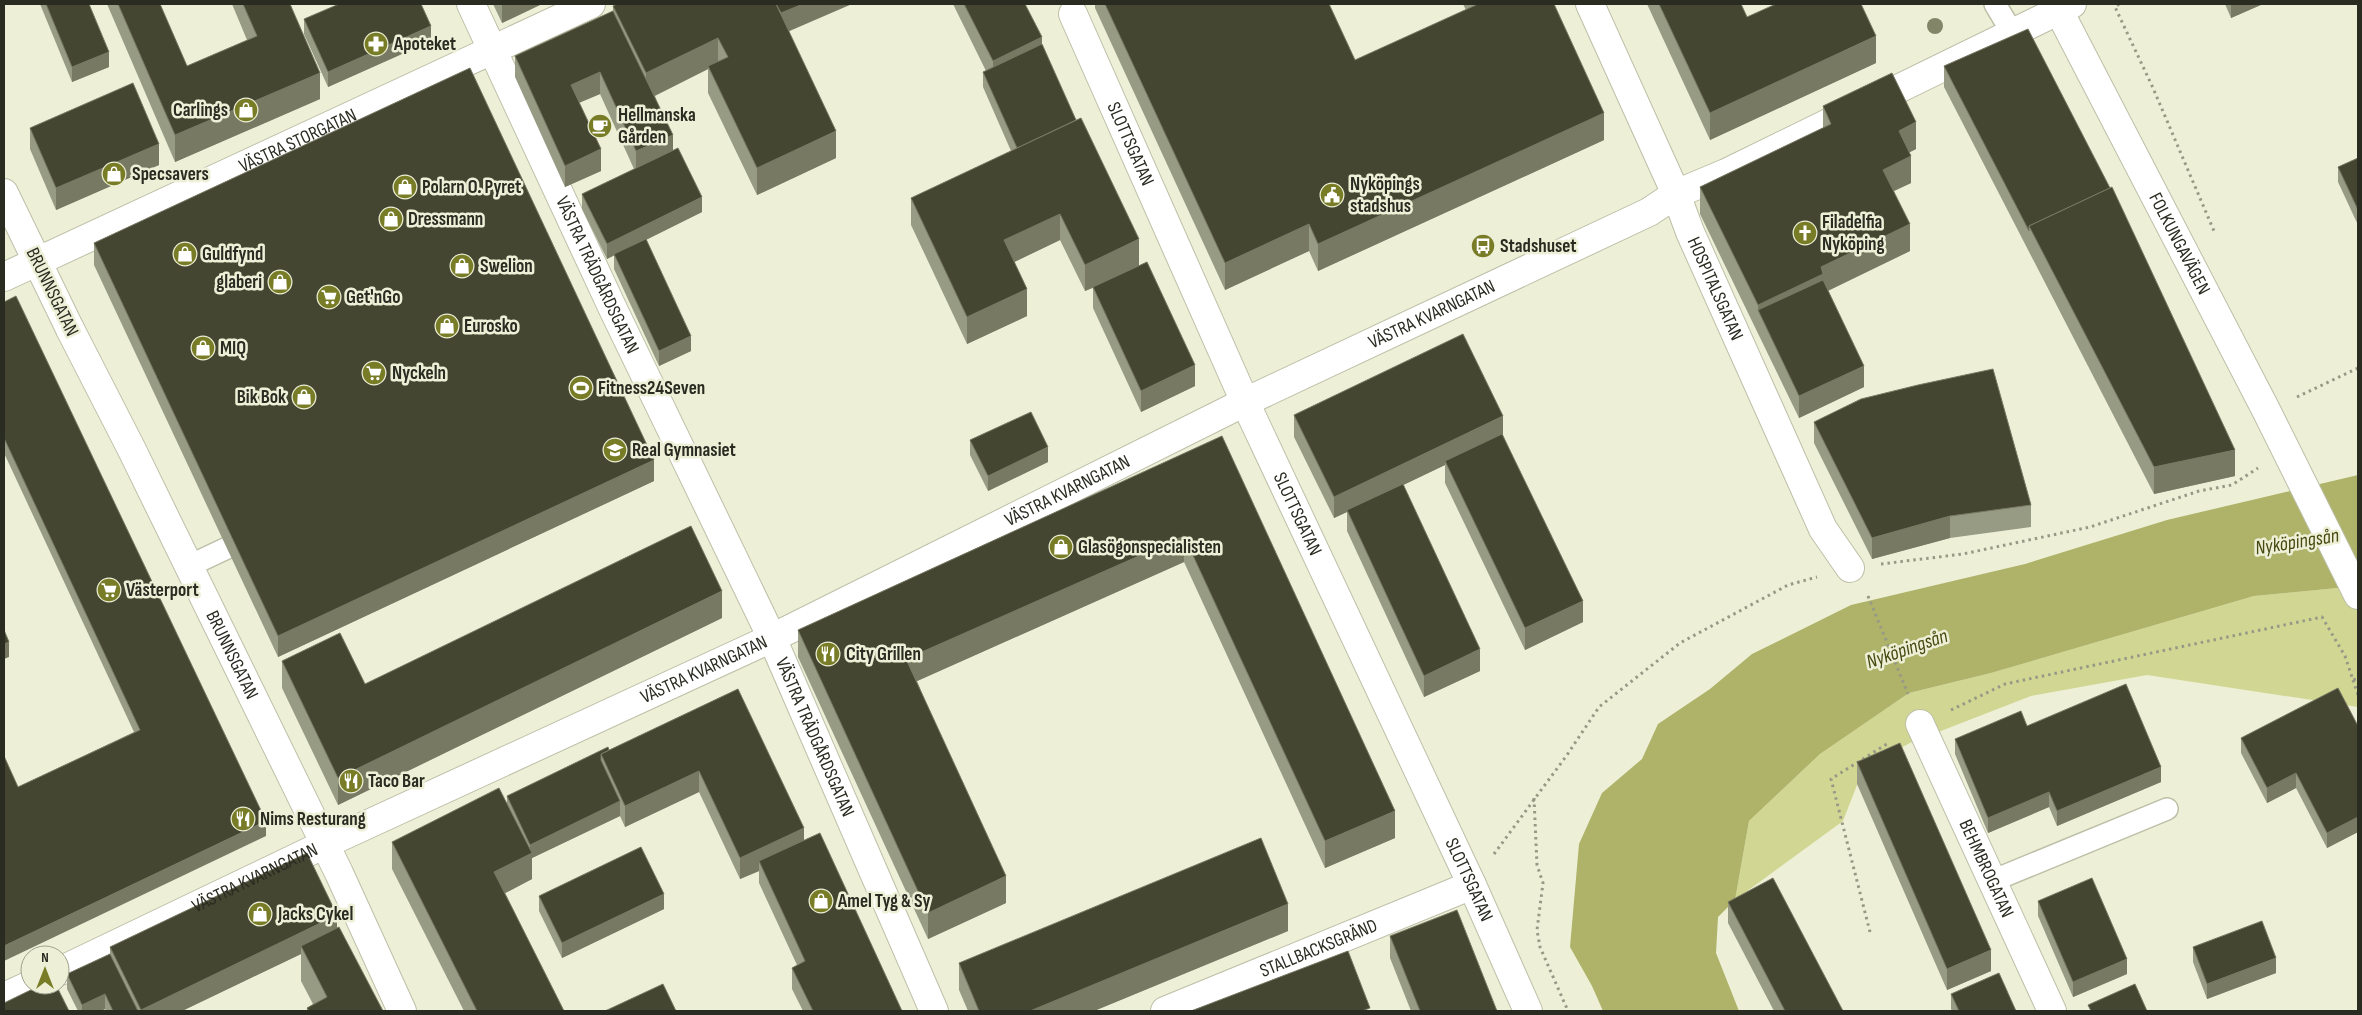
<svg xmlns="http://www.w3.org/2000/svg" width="2362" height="1015" font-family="'Sofia Sans Condensed',sans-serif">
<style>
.green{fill:#d1d793}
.water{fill:#aeb369}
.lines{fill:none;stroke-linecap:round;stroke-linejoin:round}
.service-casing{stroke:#bdbfa7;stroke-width:24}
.pedestrian-casing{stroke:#bdbfa7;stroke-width:30}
.minor-casing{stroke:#bdbfa7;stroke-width:30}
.path{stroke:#979986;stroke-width:3;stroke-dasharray:2.5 4;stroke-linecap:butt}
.service{stroke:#fff;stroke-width:21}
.pedestrian{stroke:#fff;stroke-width:28}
.minor{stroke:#fff;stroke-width:28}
.tree{fill:#838568}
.wall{fill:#989b84}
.shaded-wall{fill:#777963}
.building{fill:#444631;stroke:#777963}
.labels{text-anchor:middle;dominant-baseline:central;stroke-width:5;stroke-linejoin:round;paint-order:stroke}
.poi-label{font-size:19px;font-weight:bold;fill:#2a2b21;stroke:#edf0d7;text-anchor:start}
.street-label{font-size:19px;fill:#2a2b21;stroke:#edf0d7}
.water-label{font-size:20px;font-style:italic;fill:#464910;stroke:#edf0d7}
</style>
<rect width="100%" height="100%" fill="#edf0d7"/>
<!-- green -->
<polygon class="green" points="2358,586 2358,707 2147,675 2031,696 1910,743 1864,767 1843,821 1735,900 1749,821 1820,754 1909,693 1991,673 2254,596"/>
<!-- water -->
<polygon class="water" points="2358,475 2358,586 2254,596 1991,673 1909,693 1820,754 1749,821 1735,900 1718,917 1716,953 1739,1011 1603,1011 1592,986 1570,947 1579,844 1602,793 1642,759 1658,724 1710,689 1752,654 1851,605 2025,564 2167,520"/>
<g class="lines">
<!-- service casing -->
<g class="service-casing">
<g id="service">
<polyline points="1995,4 2013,34"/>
<polyline points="189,566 227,548"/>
<polyline points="1992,881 2167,809"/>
</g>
</g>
<!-- pedestrian casing -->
<g class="pedestrian-casing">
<g id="pedestrian">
<path id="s1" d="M471,4L613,309L772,638"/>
<polyline points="4,193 70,329"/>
<path id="s2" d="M4,277L591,4"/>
</g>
</g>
<!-- minor casing -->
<g class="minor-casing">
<g id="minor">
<path id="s3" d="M1590,4L1676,194L1690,232L1823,529L1850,568"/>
<path id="s4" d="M2059,11L2266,410L2358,595"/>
<path id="s5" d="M1073,14L1245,402L1472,885L1528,1011"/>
<path id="s6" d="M70,329L131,448L339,873L402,1011"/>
<path id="s7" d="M772,638L934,1011"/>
<path id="s8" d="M1920,724L2052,1011"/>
<path id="s9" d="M60,971L325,844L772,638L1245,402L1649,212L1676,194L1726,173L2072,4"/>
<polyline points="4,997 30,985"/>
<path id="s10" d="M1165,1011L1472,885"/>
</g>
</g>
<!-- path -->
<g class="path">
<polyline points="2119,4 2115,7 2153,88 2214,231"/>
<polyline points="2297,397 2358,368"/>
<polyline points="1881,564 1963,554 2090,527 2199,491 2232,485 2258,468"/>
<polyline points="1868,596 1908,694"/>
<polyline points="2353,680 2358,695"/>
<polyline points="1951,710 2005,684 2322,617 2345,656 2353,680 2358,678"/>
<polyline points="1534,798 1537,865 1543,883 1537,930 1540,947 1568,1011"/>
<polyline points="1494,854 1567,755 1599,707 1680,643 1788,585 1817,577"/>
<polyline points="1870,932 1831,779 1890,742"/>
</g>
<!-- service -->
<use href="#service" class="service"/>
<!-- pedestrian -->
<use href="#pedestrian" class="pedestrian"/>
<!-- minor -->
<use href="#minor" class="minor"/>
</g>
<!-- trees -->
<circle class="tree" cx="1935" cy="26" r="8"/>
<!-- wall -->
<g class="wall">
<polygon points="40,4 89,4 109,67 72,82"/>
<polygon points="107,4 160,4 187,66 247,40 232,4 290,4 320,99 175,162"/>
<polygon points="493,4 542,4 502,23"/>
<polygon points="953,4 1025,4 1042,44 1139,265 1195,386 1141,412 1093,308 1093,288 1085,291 1060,240 1014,262 1027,316 967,344 911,225 911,198 1011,151 983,87 983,72 986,71"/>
<polygon points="1095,4 1329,4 1355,60 1466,10 1463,4 1554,4 1604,140 1318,271 1309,251 1225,290 1095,8"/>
<polygon points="1647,4 1741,4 1747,17 1876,63 1710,140"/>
<polygon points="2225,4 2263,4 2231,18"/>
<polygon points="613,6 789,31 836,158 757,195 708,93 708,69 655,96 673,150 702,212 646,240 691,351 659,366 614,269 614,255 607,259 582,209 582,194 634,169 600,94 579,103 601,171 565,187 515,77 515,56 613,11"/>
<polygon points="304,19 431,41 328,87 304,34"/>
<polygon points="1944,66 2235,476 2154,494 1944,87"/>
<polygon points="1823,106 1916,149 1909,152 1911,183 1894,191 1910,251 1828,291 1864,387 1799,418 1700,214 1700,187 1823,128"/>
<polygon points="30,128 159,165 56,210 30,149"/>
<polygon points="2358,158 2358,225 2338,182 2338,167"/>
<polygon points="94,243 654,481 278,657 94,265"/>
<polygon points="4,302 266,836 18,787 134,732 4,453"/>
<polygon points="1294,415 1503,435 1583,622 1525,650 1445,483 1445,465 1403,485 1480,671 1424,697 1347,531 1347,512 1334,518 1294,437"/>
<polygon points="1814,422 2031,505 2031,527 1950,538 1872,559 1814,443"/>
<polygon points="1222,436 1395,838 1325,868 1184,562 917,681 1006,903 928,939 798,657 798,630"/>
<polygon points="970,440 1048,462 988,491 970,455"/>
<polygon points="722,618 338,805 282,688 282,661 365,684"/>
<polygon points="738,689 804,840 902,1011 803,1011 792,989 792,968 797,965 759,883 759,871 740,879 699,792 625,827 620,816 532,858 532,879 505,893 564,1011 464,1011 392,869 392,842 507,802 507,796 609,750"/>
<polygon points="2027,726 2161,782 2057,826 2049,807 1988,833 1955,754 1955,739"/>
<polygon points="2358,726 2358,832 2327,848 2296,788 2267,803 2241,753 2241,738"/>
<polygon points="1857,762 1991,971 1947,990 1857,784"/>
<polygon points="539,896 664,909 562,958 539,911"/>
<polygon points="2038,901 2127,974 2073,997 2038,916"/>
<polygon points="1728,902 1843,1011 1774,1011 1728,923"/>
<polygon points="337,928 383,1011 307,1011 307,1008 313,1004 301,981 301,954 182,1011 106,1011 105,1009 101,1011 78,1011 67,989 67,974 110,954 110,947"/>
<polygon points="1288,931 1094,1011 968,1011 959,990 959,963"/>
<polygon points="1390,936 1497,1011 1411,1011 1390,958"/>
<polygon points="2193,947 2276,973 2207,999 2193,962"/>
<polygon points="1951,994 2016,1011 1952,1011 1951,1009"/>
</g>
<!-- shaded-wall -->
<g class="shaded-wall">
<polygon points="502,4 542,4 502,23"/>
<polygon points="803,4 852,4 778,36 778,14"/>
<polygon points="2231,4 2263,4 2231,18"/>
<polygon points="431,26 431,41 328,87 328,72"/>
<polygon points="1876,36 1876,63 1710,140 1710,113"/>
<polygon points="1042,37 1042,59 993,83 993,61"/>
<polygon points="718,38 718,64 708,66 708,69 646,100 646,73"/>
<polygon points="109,52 109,67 72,82 72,67"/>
<polygon points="600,72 600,94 571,106 571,85"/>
<polygon points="320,73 320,99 175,162 175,135"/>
<polygon points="1604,113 1604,140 1318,271 1318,244"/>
<polygon points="1916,122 1916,149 1899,158 1899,131"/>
<polygon points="836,131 836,158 757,195 757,168"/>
<polygon points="673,135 673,156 636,173 636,151"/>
<polygon points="159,144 159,165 56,210 56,188"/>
<polygon points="601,149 601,171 565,187 565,166"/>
<polygon points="1911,156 1911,183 1883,196 1883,170"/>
<polygon points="702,197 702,212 607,259 607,244"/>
<polygon points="1060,214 1060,240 1004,267 1004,240"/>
<polygon points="1309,224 1309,251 1225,290 1225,263"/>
<polygon points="1910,224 1910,251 1823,293 1758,310 1758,305 1821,267"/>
<polygon points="1139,239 1139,266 1085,291 1085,265"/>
<polygon points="1027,289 1027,316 967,344 967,317"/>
<polygon points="691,336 691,351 659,366 659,351"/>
<polygon points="1195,365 1195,386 1141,412 1141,391"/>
<polygon points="1864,366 1864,387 1799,418 1799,396"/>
<polygon points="1503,416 1503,437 1445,461 1445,465 1347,512 1347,510 1347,512 1334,518 1334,497"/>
<polygon points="1048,447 1048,462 988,491 988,476"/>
<polygon points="2235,450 2235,476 2154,494 2154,467"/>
<polygon points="654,460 654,481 278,657 278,636"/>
<polygon points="1950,516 1950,538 1872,559 1872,538"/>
<polygon points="1184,536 1184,562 906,686 906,659"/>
<polygon points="722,591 722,618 338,805 338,778"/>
<polygon points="1583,601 1583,622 1525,650 1525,628"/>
<polygon points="9,642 9,657 4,659 4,644"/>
<polygon points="1480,649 1480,671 1424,697 1424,676"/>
<polygon points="2161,767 2161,782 2057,826 2057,811"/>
<polygon points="699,771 699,792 625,827 625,806"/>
<polygon points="2296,773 2296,788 2267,803 2267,788"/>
<polygon points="2049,792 2049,807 1988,833 1988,818"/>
<polygon points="620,801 620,816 532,858 532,879 494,899 494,872 530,854 530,845"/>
<polygon points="1395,811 1395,838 1325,868 1325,841"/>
<polygon points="2358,817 2358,832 2327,848 2327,833"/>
<polygon points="266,821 266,836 4,961 4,946"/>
<polygon points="804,828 804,849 759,861 759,871 740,879 740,858"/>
<polygon points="1006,876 1006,903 928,939 928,913"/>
<polygon points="664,894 664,909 562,958 562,943"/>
<polygon points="1288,904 1288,931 1094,1011 1030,1011"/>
<polygon points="337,915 337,937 301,946 301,954 182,1011 141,1011 141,1010"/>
<polygon points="1991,950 1991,971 1947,990 1947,969"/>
<polygon points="2276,958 2276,973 2207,999 2207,984"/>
<polygon points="2127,959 2127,974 2073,997 2073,982"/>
<polygon points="105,994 105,1009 101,1011 82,1011 82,1005"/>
</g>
<!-- building -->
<g class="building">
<polygon points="46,4 89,4 109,52 72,67"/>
<polygon points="118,4 160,4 187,66 257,36 243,4 290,4 320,73 175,135"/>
<polygon points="339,4 421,4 431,26 328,72 304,19"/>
<polygon points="617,4 776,4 836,131 757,168 708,66 728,57 718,38 646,73 613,6"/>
<polygon points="776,4 803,4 781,13"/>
<polygon points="964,4 1025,4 1042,37 993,61"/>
<polygon points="1105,4 1329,4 1355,60 1476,5 1475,4 1554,4 1604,113 1318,244 1309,224 1225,263"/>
<polygon points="1659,4 1741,4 1747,17 1776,4 1861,4 1876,36 1710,113"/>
<polygon points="613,11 673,135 636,151 600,72 571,85 601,149 565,166 515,56"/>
<polygon points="2028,29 2110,188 2029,226 2029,231 1944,66"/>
<polygon points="1042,44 1076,120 1017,148 983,72"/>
<polygon points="470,68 654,460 278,636 94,243"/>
<polygon points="1892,73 1916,122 1899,131 1911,156 1883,170 1910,224 1821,267 1823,274 1758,305 1700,187 1831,124 1823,106"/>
<polygon points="133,83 159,144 56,188 30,128"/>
<polygon points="1081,118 1139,239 1085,265 1060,214 1004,240 1027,289 967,317 911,198"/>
<polygon points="678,148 702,197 607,244 582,194"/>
<polygon points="2358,158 2358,210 2338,167"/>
<polygon points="2112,187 2235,450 2154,467 2029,226"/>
<polygon points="646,239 691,336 659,351 614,254"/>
<polygon points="1147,262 1195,365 1141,391 1093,287"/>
<polygon points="1823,280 1864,366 1799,396 1758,310"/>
<polygon points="16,296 266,821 4,946 4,756 18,787 140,730 4,438 4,302"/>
<polygon points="1463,334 1503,416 1334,497 1294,415"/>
<polygon points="1993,369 2031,505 1950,516 1872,538 1814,422 1861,399 1918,385"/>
<polygon points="1031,412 1048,447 988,476 970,440"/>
<polygon points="1502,434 1583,601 1525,628 1445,461"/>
<polygon points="1222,436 1395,811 1325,841 1184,536 906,659 1006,876 928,913 798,630"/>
<polygon points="1403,484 1480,649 1424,676 1347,510"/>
<polygon points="691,526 722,591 338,778 282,661 340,633 365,684"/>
<polygon points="4,630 9,642 4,644"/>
<polygon points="2126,684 2161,767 2057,811 2049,792 1988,818 1955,739 2021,711 2027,726"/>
<polygon points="2338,688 2358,726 2358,817 2327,833 2296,773 2267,788 2241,738"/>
<polygon points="738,689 804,828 740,858 699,771 625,806 601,754"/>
<polygon points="1900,743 1991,950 1947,969 1857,762"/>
<polygon points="608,747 609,750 601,754 601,760 620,801 530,845 507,796"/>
<polygon points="499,788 532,853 494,872 564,1011 477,1011 392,842"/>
<polygon points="820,833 902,1011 813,1011 792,968 805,961 759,861"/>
<polygon points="1261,838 1288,904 1030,1011 979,1011 959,963"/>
<polygon points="641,847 664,894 562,943 539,896"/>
<polygon points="307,853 337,915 141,1010 110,947"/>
<polygon points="1773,878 1843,1011 1785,1011 1728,902"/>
<polygon points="2092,878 2127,959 2073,982 2038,901"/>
<polygon points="1457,910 1497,1011 1420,1011 1390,936"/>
<polygon points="2262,921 2276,958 2207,984 2193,947"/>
<polygon points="339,927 383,1011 309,1011 307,1008 327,997 301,946"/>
<polygon points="1348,951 1370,1008 1362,1011 1191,1011"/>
<polygon points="110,954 138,1011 113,1011 105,994 82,1005 67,974"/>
<polygon points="1999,973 2016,1011 1959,1011 1951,994"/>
<polygon points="663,984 676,1011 605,1011"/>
<polygon points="2135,984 2147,1011 2091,1011 2088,1005"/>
<polygon points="41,985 56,985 69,1011 4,1011 4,1003"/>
</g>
<!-- icons -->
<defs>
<g id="pharmacy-disc" transform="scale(1.25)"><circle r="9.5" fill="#787c26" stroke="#edf0d7"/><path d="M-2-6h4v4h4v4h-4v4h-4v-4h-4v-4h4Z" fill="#fff"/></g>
<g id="shop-disc" transform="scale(1.25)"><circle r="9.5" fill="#787c26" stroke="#edf0d7"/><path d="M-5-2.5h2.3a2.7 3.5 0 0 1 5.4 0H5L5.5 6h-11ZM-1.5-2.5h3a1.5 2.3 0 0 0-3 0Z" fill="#fff"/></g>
<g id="cafe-disc" transform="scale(1.25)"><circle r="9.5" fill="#787c26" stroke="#edf0d7"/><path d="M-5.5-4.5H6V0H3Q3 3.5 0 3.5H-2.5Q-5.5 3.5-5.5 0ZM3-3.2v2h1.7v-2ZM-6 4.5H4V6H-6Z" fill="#fff"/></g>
<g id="civic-disc" transform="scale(1.25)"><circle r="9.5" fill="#787c26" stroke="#edf0d7"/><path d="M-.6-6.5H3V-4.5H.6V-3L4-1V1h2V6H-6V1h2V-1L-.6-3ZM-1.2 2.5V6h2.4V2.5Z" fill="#fff"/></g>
<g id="church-disc" transform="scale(1.25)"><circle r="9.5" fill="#787c26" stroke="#edf0d7"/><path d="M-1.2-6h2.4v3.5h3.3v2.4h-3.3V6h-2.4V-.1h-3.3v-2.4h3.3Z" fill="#fff"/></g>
<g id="bus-disc" transform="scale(1.25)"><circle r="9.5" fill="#787c26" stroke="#edf0d7"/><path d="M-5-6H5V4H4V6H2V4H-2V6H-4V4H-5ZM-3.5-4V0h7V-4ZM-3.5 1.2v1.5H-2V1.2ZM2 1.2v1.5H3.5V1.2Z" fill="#fff"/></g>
<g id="supermarket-disc" transform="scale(1.25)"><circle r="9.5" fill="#787c26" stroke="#edf0d7"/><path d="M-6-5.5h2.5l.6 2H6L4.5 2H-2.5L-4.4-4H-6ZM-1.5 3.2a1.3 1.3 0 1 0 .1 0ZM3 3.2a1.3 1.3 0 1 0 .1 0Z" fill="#fff"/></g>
<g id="stadium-disc" transform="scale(1.25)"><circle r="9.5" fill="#787c26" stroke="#edf0d7"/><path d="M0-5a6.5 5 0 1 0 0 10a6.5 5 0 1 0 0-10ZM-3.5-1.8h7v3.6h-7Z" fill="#fff"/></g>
<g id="school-disc" transform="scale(1.25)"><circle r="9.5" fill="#787c26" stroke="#edf0d7"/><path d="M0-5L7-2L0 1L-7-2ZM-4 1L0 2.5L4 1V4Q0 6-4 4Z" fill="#fff"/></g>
<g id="restaurant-disc" transform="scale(1.25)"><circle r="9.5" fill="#787c26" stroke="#edf0d7"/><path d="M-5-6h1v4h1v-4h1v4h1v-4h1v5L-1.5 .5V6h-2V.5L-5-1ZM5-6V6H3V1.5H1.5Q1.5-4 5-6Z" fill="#fff"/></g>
</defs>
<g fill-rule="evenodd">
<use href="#pharmacy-disc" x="376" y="44"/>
<use href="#shop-disc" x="246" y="110"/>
<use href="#cafe-disc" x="600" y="126"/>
<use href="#shop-disc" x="114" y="174"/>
<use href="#shop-disc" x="405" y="187"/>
<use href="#civic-disc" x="1332" y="195"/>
<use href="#shop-disc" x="391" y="219"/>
<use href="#church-disc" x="1805" y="233"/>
<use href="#bus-disc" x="1483" y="246"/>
<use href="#shop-disc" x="185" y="254"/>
<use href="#shop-disc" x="462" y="266"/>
<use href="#shop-disc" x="280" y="282"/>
<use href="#supermarket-disc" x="329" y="297"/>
<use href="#shop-disc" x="447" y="326"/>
<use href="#shop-disc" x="203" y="348"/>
<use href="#supermarket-disc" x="374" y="373"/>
<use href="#stadium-disc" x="581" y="388"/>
<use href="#shop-disc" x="304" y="397"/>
<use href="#school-disc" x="615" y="450"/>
<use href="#shop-disc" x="1061" y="547"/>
<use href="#supermarket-disc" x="109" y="590"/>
<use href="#restaurant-disc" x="828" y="654"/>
<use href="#restaurant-disc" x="351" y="781"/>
<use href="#restaurant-disc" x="243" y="819"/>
<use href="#shop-disc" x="821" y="901"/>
<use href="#shop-disc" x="260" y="914"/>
</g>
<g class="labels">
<!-- poi labels -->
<g class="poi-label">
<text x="394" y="44">Apoteket</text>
<text x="228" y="110" text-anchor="end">Carlings</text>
<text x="618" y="115">Hellmanska<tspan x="618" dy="22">Gården</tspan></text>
<text x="132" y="174">Specsavers</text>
<text x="1350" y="184">Nyköpings<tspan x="1350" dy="22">stadshus</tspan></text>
<text x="422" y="187">Polarn O. Pyret</text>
<text x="408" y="219">Dressmann</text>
<text x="1822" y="222">Filadelfia<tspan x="1822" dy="22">Nyköping</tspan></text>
<text x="1500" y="246">Stadshuset</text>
<text x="202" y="254">Guldfynd</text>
<text x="480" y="266">Swelion</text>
<text x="262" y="282" text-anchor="end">glaberi</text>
<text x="346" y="297">Get'nGo</text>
<text x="464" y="326">Eurosko</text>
<text x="220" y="348">MIQ</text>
<text x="392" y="373">Nyckeln</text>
<text x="598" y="388">Fitness24Seven</text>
<text x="286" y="397" text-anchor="end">Bik Bok</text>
<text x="632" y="450">Real Gymnasiet</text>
<text x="1078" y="547">Glasögonspecialisten</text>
<text x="126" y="590">Västerport</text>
<text x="846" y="654">City Grillen</text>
<text x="368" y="781">Taco Bar</text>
<text x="260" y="819">Nims Resturang</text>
<text x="838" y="901">Amel Tyg &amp; Sy</text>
<text x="278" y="914">Jacks Cykel</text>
</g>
<!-- street labels -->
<g class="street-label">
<text stroke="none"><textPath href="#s2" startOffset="324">VÄSTRA STORGATAN</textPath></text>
<text stroke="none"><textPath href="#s5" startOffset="142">SLOTTSGATAN</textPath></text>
<text stroke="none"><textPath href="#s4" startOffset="262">FOLKUNGAVÄGEN</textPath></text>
<text stroke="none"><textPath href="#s1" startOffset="299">VÄSTRA TRÄDGÅRDSGATAN</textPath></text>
<text stroke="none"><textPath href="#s3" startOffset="311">HOSPITALSGATAN</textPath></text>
<text transform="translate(52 292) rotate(64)">BRUNNSGATAN</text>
<text stroke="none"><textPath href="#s9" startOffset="1521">VÄSTRA KVARNGATAN</textPath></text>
<text stroke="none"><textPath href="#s9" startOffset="1116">VÄSTRA KVARNGATAN</textPath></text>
<text stroke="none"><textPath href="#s5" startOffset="548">SLOTTSGATAN</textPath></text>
<text stroke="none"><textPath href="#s6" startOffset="364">BRUNNSGATAN</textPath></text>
<text stroke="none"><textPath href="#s9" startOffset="711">VÄSTRA KVARNGATAN</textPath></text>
<text stroke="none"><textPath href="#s7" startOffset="108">VÄSTRA TRÄDGÅRDSGATAN</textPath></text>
<text stroke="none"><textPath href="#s8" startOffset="159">BEHMBROGATAN</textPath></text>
<text stroke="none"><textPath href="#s9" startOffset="216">VÄSTRA KVARNGATAN</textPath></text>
<text stroke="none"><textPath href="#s5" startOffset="952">SLOTTSGATAN</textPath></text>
<text stroke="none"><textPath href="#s10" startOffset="166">STALLBACKSGRÄND</textPath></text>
</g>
<!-- water labels -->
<g class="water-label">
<text transform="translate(2297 542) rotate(-9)">Nyköpingsån</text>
<text transform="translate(1907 649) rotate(-19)">Nyköpingsån</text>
</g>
</g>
<!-- border -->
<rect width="2362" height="1015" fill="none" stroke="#2a2b21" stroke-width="10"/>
<!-- north arrow -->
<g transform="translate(45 970)"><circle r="24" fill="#edf0d7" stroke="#9fa18e"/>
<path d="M0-4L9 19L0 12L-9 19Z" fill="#787c26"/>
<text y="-8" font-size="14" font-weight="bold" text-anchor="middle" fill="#2a2b21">N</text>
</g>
</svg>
